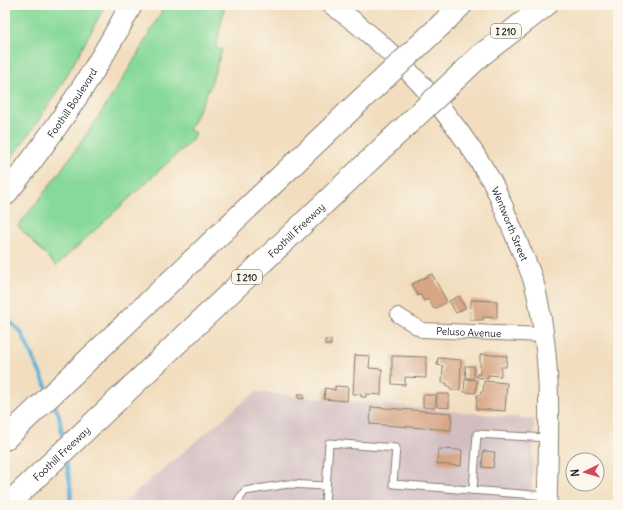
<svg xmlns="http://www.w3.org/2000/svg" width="623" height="510" font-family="Delius,sans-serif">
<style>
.industrial{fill:#d2bec1}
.green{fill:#87d99a;stroke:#527a5b}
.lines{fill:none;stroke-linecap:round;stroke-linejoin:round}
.stream{stroke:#5eb1da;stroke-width:4}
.building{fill:#d7a685}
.service-casing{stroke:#877d6e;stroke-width:9}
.minor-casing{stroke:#877d6e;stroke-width:16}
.secondary-casing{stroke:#877d6e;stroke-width:21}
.primary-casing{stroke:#877d6e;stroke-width:24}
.motorway-casing{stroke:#877d6e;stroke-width:24}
.service{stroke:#fff;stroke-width:7}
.minor{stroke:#fff;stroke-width:14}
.secondary{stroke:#fff;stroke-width:19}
.primary{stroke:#fff;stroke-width:22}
.motorway{stroke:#fff;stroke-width:22}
.motorway-bridge-casing{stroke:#877d6e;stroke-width:24;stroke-linecap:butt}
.motorway-bridge{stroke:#fff;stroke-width:22}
.labels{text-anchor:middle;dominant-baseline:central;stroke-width:3;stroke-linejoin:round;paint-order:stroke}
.shield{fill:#fbf7ec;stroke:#5f5e5a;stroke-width:1}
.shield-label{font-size:9px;font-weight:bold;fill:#1c1c1c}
.street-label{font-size:10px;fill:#1c1c1c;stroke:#fbf7ec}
</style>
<rect width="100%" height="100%" fill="#fbf7ec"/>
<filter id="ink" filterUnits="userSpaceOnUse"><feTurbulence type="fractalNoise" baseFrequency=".025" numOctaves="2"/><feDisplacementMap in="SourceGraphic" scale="8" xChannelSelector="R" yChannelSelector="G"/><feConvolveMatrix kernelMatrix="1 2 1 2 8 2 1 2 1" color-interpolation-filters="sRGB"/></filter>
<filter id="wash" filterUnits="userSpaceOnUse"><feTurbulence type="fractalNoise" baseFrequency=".012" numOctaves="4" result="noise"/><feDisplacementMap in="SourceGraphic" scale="16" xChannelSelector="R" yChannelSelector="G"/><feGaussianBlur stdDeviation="0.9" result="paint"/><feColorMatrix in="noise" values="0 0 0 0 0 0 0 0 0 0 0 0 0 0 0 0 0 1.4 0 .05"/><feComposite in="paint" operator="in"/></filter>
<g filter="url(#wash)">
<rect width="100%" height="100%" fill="#f2debf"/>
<!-- industrial -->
<polygon class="industrial" points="255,392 534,419 531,505 120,505"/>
<!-- green -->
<g class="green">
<path d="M5,5H105C76,61 46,116 5,165Z"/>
<path d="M165,5H225L216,48L222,50L210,87L189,130L195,133L191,141L56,266L18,226C74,157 123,84 165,5Z"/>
</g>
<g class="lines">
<!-- stream -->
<g class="stream">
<polyline points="5,317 21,332 48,390"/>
<polyline points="53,402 59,415 63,441"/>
<polyline points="66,460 71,490 70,505"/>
</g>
</g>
<g id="blocks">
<!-- building -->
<g class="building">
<polygon points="432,274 447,302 434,309 428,299 424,301 420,294 418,296 412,284"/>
<polygon points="459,296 465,308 456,313 449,301"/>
<polygon points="471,300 497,301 497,318 483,317 483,320 470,320"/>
<rect x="325" y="340" width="6" height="5"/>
<polygon points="481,354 507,356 506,367 501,367 501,376 488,375 488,379 476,377 477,374 480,374 480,356"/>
<polygon points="355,355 370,356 369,368 382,369 381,395 366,394 366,397 361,397 361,394 353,394"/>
<polygon points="392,356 426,357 426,378 405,377 405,385 392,384"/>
<polygon points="438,358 461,360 460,390 450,390 450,386 447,386 447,383 442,383 443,366 437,365"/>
<polygon points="465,366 474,366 474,378 466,378"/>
<polygon points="465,379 477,380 476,393 464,392"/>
<polygon points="484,381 507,383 505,411 476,409 477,395 481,395 481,392 483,392"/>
<polygon points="335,386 348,387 347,401 324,399 325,388 335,390"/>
<polygon points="298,394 304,394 304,399 298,398"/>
<polygon points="437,394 449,394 449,408 437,407"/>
<polygon points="423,395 436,395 435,408 423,407"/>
<polygon points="371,407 452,413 451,430 370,424"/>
<polygon points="438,449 462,450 461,466 437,464"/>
<polygon points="483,451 495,452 493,468 482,467"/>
</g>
</g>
</g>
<g filter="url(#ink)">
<use href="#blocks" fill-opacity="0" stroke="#877d6e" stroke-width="1"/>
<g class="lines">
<!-- service casing -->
<g class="service-casing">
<g id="service">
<polyline points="473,490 477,434 548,438"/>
<polyline points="235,505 245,491 288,484 326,486"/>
<polyline points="325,505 329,443 396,448 393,484 547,496"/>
</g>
</g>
<!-- minor casing -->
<g class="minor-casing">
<g id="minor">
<path id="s1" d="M398,315L422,330L543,335"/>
</g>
</g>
<!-- secondary casing -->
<g class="secondary-casing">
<g id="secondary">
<path id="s2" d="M332,5C396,50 451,112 491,180C500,196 506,215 514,233C520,249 529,266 534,283C553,356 549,431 547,505"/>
</g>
</g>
<!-- primary casing -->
<g class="primary-casing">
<g id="primary">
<path id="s3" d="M5,195C52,136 96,72 131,5"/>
</g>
</g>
<!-- motorway casing -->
<g class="motorway-casing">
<g id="motorway">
<polyline points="442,24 461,5"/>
<polyline points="480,56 546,5"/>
<polyline points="5,439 362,99"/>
<path id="s4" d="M7,505L392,139"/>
</g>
</g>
<!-- service -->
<use href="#service" class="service"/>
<!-- minor -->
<use href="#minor" class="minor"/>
<!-- secondary -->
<use href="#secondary" class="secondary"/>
<!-- primary -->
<use href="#primary" class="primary"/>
<!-- motorway -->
<use href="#motorway" class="motorway"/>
<!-- motorway-bridge casing -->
<g class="motorway-bridge-casing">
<g id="motorway-bridge">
<polyline points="362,99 442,24"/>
<polyline points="392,139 480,56"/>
</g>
</g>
<!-- motorway-bridge -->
<use href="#motorway-bridge" class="motorway-bridge"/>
</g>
</g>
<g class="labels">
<!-- shield labels -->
<g class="shield">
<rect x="491" y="24" width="30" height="14" rx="3"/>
<rect x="232" y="270" width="30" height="14" rx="3"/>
</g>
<g class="shield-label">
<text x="506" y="31">I 210</text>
<text x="247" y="277">I 210</text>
</g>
<!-- street labels -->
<g class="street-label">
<text stroke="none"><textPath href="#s3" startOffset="114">Foothill Boulevard</textPath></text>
<text stroke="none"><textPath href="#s2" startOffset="286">Wentworth Street</textPath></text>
<text stroke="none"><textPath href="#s4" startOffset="399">Foothill Freeway</textPath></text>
<text stroke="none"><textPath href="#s1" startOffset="75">Peluso Avenue</textPath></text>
<text stroke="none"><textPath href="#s4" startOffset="75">Foothill Freeway</textPath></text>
</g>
</g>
<!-- margin -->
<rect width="623" height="510" fill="none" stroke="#fbf7ec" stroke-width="20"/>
<!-- north arrow -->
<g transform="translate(585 472) rotate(265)"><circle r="19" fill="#fbf7ec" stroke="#a29f99"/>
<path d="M0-3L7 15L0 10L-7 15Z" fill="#d1495b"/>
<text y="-6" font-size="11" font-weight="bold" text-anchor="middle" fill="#1c1c1c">N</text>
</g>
</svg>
